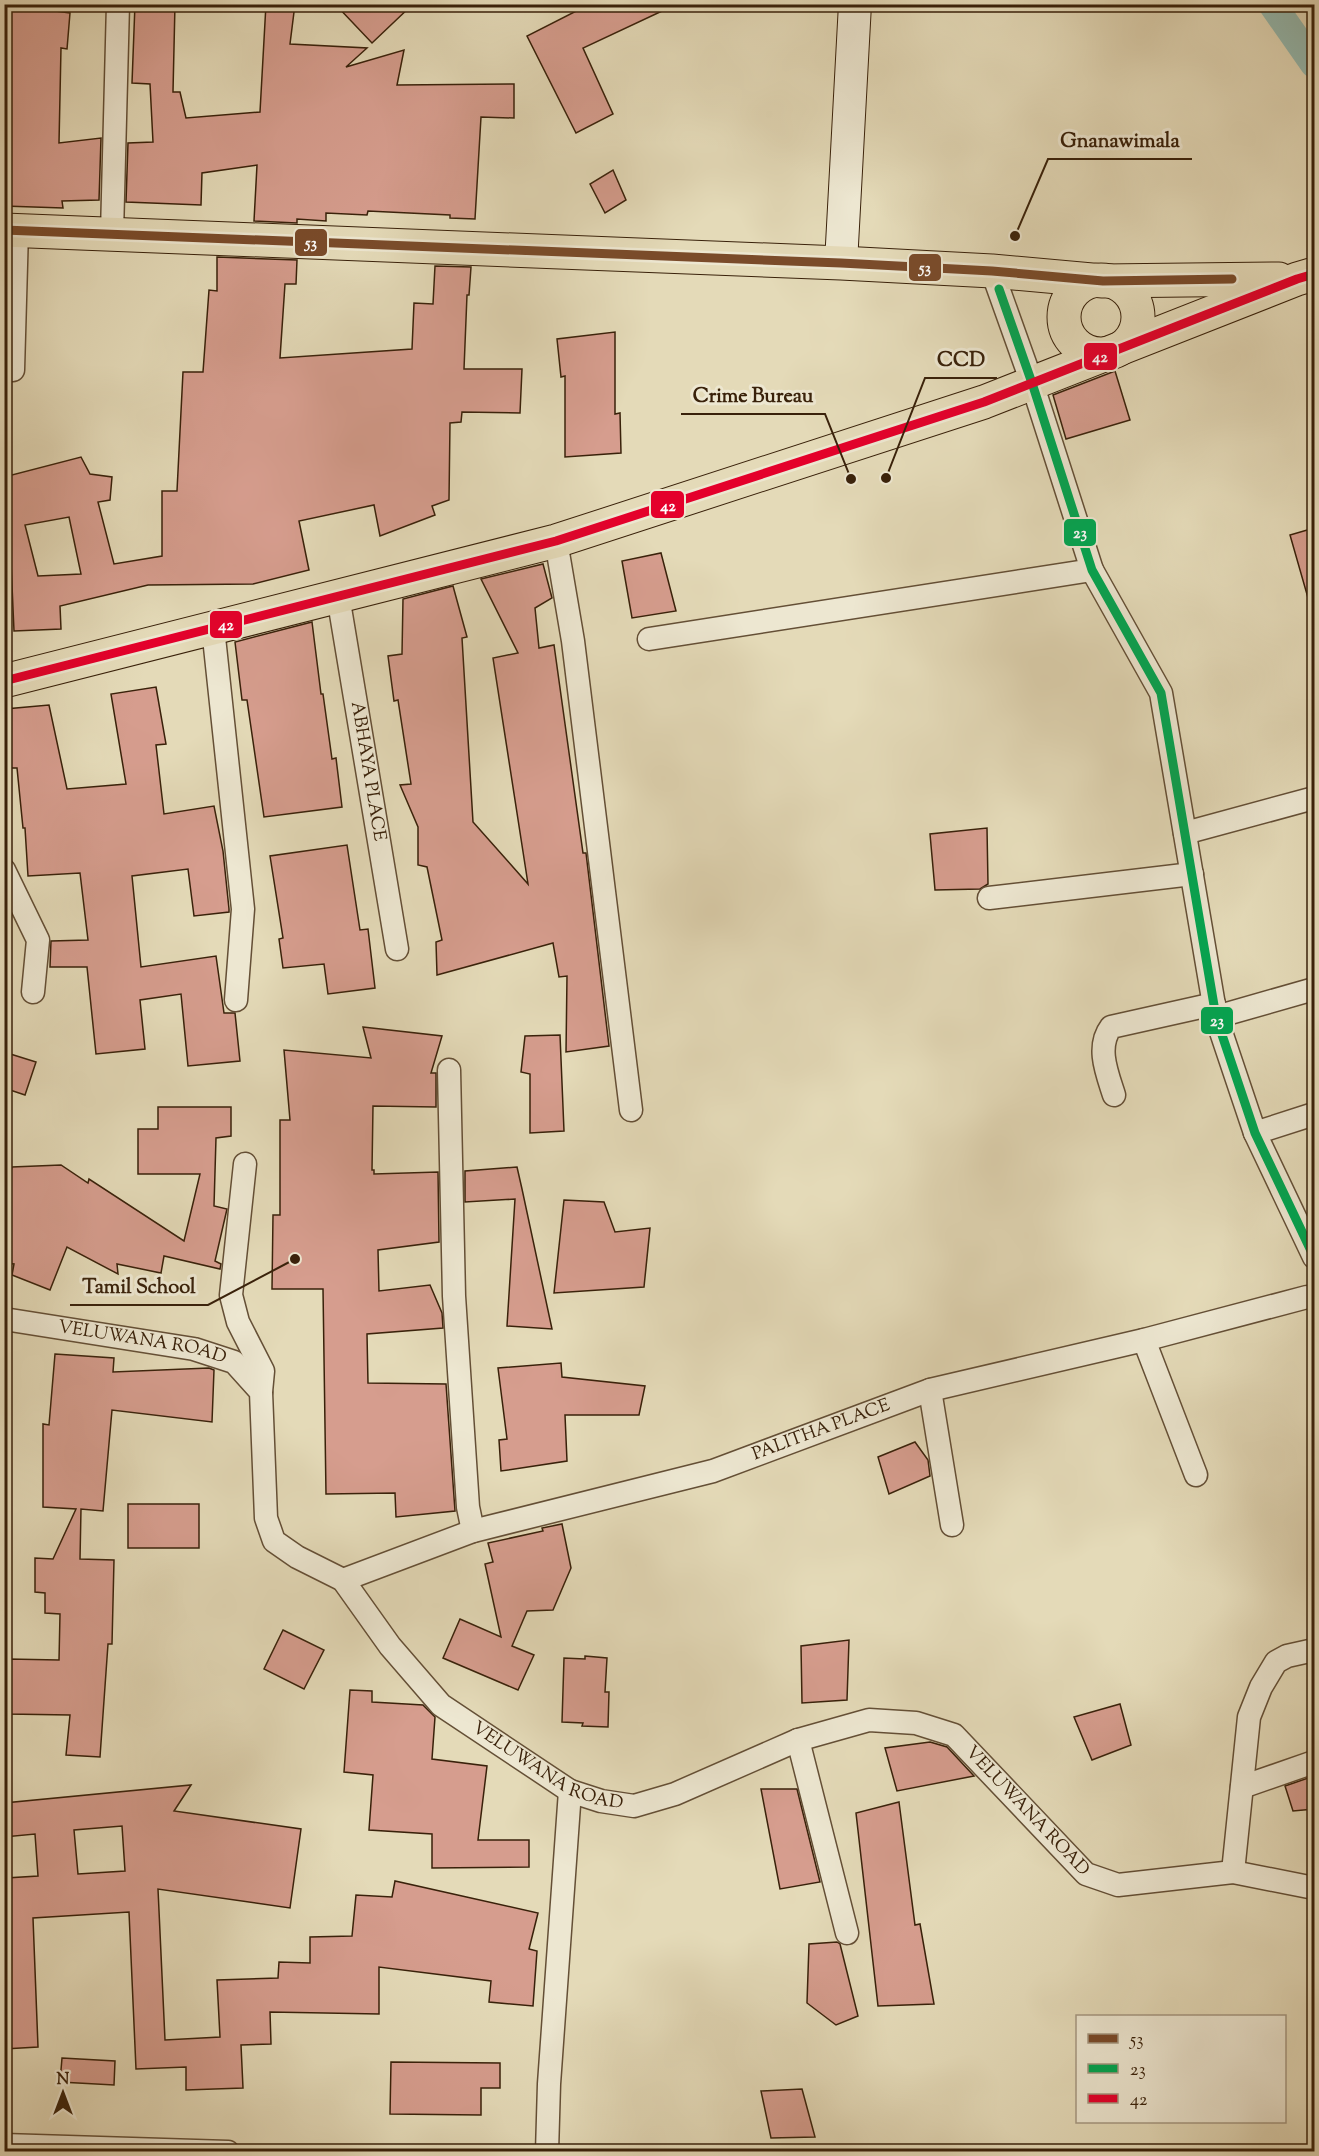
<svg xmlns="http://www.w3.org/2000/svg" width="1319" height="2156" font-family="'Sorts Mill Goudy',serif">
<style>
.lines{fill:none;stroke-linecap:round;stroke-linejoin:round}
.canal{stroke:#95bab0;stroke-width:28}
.building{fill:#d69d8e;stroke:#39210a;stroke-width:1.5;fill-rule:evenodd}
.street-casing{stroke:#644f36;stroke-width:25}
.secondary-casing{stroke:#39210a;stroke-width:34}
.primary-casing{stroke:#39210a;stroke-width:35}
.street{stroke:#ede7d1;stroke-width:22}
.secondary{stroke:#ede7d1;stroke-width:32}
.primary{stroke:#e4dab8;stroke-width:33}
.bus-1-casing{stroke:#ede7d1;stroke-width:14}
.bus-2-casing{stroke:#ede7d1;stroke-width:14}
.bus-3-casing{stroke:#ede7d1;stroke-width:14}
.bus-1{stroke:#7a4b2a;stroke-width:9}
.bus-2{stroke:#00a651;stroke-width:9}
.bus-3{stroke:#e4002b;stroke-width:9}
.labels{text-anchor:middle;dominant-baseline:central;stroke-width:6;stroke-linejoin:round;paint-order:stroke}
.street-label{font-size:18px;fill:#39210a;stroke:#ede7d1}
.leader{fill:none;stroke:#39210a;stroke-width:2}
.callout-dot{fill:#39210a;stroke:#ede7d1;stroke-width:2}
.callout-label{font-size:20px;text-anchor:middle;font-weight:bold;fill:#39210a;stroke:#ede7d1;stroke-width:6;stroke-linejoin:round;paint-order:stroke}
.line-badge{stroke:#ede7d1;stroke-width:2}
.badge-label{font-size:16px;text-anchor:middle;font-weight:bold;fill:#fff}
</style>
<rect width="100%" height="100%" fill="#e4dab8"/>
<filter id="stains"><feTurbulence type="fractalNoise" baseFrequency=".00333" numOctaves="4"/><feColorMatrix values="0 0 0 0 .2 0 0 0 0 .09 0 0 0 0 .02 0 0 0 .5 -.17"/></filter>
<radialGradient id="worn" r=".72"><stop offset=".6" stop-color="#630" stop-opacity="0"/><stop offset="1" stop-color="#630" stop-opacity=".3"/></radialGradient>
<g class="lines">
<!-- canal -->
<polyline class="canal" points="1272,4 1314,64"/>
</g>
<!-- building -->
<g class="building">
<polygon points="4,4 70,13 67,49 61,48 59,143 101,138 99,200 62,201 63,208 4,206"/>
<polygon points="135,4 175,4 173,92 180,92 186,118 260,112 266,4 295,4 290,44 367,48 346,67 404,50 397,85 514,84 514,118 481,117 475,219 450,218 450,215 368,211 367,215 326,213 326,221 297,219 297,223 254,221 257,165 202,173 201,205 126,202 128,143 153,142 150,84 132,83"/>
<polygon points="335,4 413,4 372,43"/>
<polygon points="590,4 677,4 583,48 613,114 576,133 527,36"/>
<polygon points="613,170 626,200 605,213 590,184"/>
<path d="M217,257L297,260L296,284H285L280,358L412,349L414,303L433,304L435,266L471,267L469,295H467L464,369H522L520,413L462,412L461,422L450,423L449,500L432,506L435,515L380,536L374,505L299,521L309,570L253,584L148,585L60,606L61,629L14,631L10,540H4V477L81,457L90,474L112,477L110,500L98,502L114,564L162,556V491H177L183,372H203L209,290L217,291ZM69,517L81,574L38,576L25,525Z"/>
<polygon points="615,332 615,414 620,413 621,453 565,457 565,376 561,377 557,339"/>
<polygon points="1115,371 1130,420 1066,439 1053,395"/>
<polygon points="1314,528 1314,597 1308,598 1290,535"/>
<polygon points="661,553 676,611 632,618 622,561"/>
<polygon points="543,564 552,598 535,608 539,648 554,645 583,853 586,853 609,1046 566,1052 567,976 559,977 553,943 437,975 436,942 442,940 427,867 418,865 418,827 400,785 411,784 398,700 394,701 388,656 402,654 403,599 453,586 467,637 462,638 473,822 528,884 493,658 518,653 481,579"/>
<polygon points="312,622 321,694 323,694 332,759 336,758 342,807 264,817 247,700 242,700 235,642"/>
<polygon points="156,687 166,744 156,745 164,814 214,806 223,851 229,909 229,912 194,916 188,869 132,876 141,967 216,956 224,1013 235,1013 240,1061 188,1066 181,994 140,1000 145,1049 96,1054 87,967 50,967 51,941 88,940 80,873 28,876 25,828 23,828 17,768 11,768 5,709 49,705 67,789 126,784 111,694"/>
<polygon points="987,828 988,884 980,889 935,890 930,834"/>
<polygon points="347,845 360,930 368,929 375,988 328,994 324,964 283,968 279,939 283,938 270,856"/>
<polygon points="363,1027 442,1036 431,1073 436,1073 436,1107 373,1106 372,1170 374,1170 374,1174 438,1172 439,1242 378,1250 379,1291 430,1285 442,1313 443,1328 367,1334 368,1383 446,1384 455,1511 396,1517 395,1493 326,1494 323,1289 272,1289 273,1215 280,1215 280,1120 290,1120 284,1050 371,1058"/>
<polygon points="560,1035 564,1131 530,1133 530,1074 521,1072 525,1036"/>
<polygon points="4,1052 36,1062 25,1095 4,1088"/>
<polygon points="158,1107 231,1107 231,1136 216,1138 214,1206 227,1209 215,1261 221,1264 220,1269 164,1256 161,1273 117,1264 118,1274 67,1247 50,1290 12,1275 14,1264 4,1263 4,1181 8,1182 12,1167 61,1165 88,1183 89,1179 184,1241 200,1174 138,1174 138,1129 158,1129"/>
<polygon points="517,1167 522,1189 552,1329 507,1326 515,1199 465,1202 465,1171"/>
<polygon points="564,1200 604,1202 615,1232 650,1228 644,1287 554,1293"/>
<polygon points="55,1354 114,1358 113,1372 209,1368 214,1370 212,1422 112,1410 103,1511 81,1509 80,1559 114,1560 112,1644 108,1644 100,1757 66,1755 70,1715 7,1714 8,1659 59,1660 60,1614 45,1613 45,1593 35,1592 35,1558 53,1559 76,1509 43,1507 43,1424 49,1425"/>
<polygon points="561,1363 562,1377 645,1386 639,1415 565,1415 567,1461 501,1471 499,1440 507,1439 498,1368"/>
<polygon points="915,1442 928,1460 930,1476 889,1494 878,1457"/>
<rect x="128" y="1504" width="71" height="44"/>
<polygon points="562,1524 571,1568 553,1610 527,1611 512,1646 534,1655 518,1690 443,1658 460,1619 501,1637 485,1564 493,1562 488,1543 543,1531 542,1528"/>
<polygon points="283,1630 324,1650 304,1689 264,1669"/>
<polygon points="849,1640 847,1700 802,1703 801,1646"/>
<polygon points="585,1656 607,1658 605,1692 609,1692 608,1727 582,1726 583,1723 562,1722 564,1658 585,1659"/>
<polygon points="350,1690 372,1691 372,1702 423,1705 435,1717 432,1759 487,1766 478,1840 529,1840 529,1867 432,1868 432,1834 369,1830 373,1775 344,1772"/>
<polygon points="1120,1704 1131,1745 1092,1760 1074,1717"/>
<polygon points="930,1742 947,1747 974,1776 897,1791 885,1748"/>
<polygon points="1314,1776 1314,1809 1293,1811 1285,1786"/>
<path d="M191,1785L174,1811L301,1829L290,1908L158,1889L165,2040L220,2037L217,1980L278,1978L279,1962L310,1963V1937L352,1936L356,1895L392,1897L395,1881L538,1913L529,1949L537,1951L533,2006L489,2002L491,1981L379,1967V2014L270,2012L271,2044L241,2045L243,2088L186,2090V2067L136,2069L129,1912L33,1918L38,2047L4,2049V1943H10L6,1878L38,1876L35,1834L4,1837V1803ZM122,1826L125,1871L78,1874L74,1830Z"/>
<polygon points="761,1789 797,1789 820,1882 780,1889"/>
<polygon points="899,1802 915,1925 920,1924 934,2004 878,2006 856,1813"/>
<polygon points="837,1942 840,1944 858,2016 836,2025 807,2003 809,1944"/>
<polygon points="62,2058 115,2061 114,2085 60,2082"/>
<polygon points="391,2062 500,2063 500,2088 481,2088 481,2115 390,2114"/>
<polygon points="802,2089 815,2137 771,2138 761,2091"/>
</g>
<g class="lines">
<!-- street casing -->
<g class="street-casing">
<g id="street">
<polyline points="112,233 118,4"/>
<polyline points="992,271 1032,383 1092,570 1161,693 1216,1017 1255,1133 1314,1257"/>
<polyline points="13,370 17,230"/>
<polyline points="556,541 573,641 631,1110"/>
<path id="s1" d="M338,596L397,949"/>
<polyline points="213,628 243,909 236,1000"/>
<polyline points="649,639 1092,570"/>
<polyline points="1185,833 1314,798"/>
<polyline points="4,870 38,940 33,992"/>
<polyline points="989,898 1192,874"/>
<polyline points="1216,1017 1314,989"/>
<polyline points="449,1070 454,1296 468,1507 473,1531"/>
<path d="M1114,1095C1107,1073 1096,1047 1111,1027L1214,1004"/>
<polyline points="1255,1133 1314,1114"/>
<polyline points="245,1164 231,1295 238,1322 263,1371 261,1392"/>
<path id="s2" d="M4,1319L194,1349L234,1362L261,1392L266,1518L274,1541L297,1557L343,1580L390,1646L441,1705L570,1791L601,1801L634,1806L675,1794L798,1740L869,1720L916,1723L954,1735L1086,1874L1118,1885L1233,1872L1314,1888"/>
<polyline points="1144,1340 1196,1475"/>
<polyline points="930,1390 952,1525"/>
<path id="s3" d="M343,1580L473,1531L713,1471L930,1390L1144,1340L1307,1297"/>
<polyline points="798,1740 847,1933"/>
<polyline points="1242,1787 1314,1762"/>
<polyline points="1233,1872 1249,1717 1261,1687 1276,1662 1287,1656 1314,1650"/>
<polyline points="4,2145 228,2152"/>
<polyline points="547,2152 549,2084 570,1791"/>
</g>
</g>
<!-- secondary casing -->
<g class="secondary-casing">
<polyline id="secondary" points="841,263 855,4"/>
</g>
<!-- primary casing -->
<g class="primary-casing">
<g id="primary">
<polyline points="4,230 841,263 992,271 1103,281 1279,279"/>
<circle cx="1101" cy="317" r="37"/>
<polyline points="4,681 556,541 984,402 1297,279 1314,274"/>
</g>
</g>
<!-- street -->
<use href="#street" class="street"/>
<!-- secondary -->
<use href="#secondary" class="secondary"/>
<!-- primary -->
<use href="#primary" class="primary"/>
<!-- bus-1 casing -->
<g class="bus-1-casing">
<polyline id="bus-1" points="4,230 841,263 992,271 1103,281 1232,279"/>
</g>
<!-- bus-2 casing -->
<g class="bus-2-casing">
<polyline id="bus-2" points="999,289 1032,383 1092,570 1161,693 1216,1017 1255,1133 1314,1257"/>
</g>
<!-- bus-3 casing -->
<g class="bus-3-casing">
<polyline id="bus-3" points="4,681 556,541 984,402 1297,279 1314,274"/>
</g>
<!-- bus-1 -->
<use href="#bus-1" class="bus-1"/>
<!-- bus-2 -->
<use href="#bus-2" class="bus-2"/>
<!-- bus-3 -->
<use href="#bus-3" class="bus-3"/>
</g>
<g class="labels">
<!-- street labels -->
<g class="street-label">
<text stroke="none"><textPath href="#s1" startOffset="178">ABHAYA PLACE</textPath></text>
<text stroke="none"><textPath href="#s2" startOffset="140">VELUWANA ROAD</textPath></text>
<text stroke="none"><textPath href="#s3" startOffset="502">PALITHA PLACE</textPath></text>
<text stroke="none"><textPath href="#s2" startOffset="788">VELUWANA ROAD</textPath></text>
<text stroke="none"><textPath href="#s2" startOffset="1328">VELUWANA ROAD</textPath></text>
</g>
</g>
<!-- callouts -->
<path class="leader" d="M1015 236L1048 159H1192M886 478L925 378H997M851 479L825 414H681M295 1259L208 1305H70"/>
<g class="callout-dot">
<circle cx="1015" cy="236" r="6"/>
<circle cx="886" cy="478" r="6"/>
<circle cx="851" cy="479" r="6"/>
<circle cx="295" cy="1259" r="6"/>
</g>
<g class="callout-label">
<text x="1120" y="147">Gnanawimala</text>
<text x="961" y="366">CCD</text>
<text x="753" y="402">Crime Bureau</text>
<text x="139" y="1293">Tamil School</text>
</g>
<g class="line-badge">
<rect x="294" y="228" width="34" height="29" rx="6" fill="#7a4b2a"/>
<rect x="908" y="253" width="34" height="29" rx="6" fill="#7a4b2a"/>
<rect x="1083" y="342" width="35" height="29" rx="6" fill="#e4002b"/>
<rect x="650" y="490" width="35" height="29" rx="6" fill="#e4002b"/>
<rect x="1063" y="518" width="34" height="29" rx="6" fill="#00a651"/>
<rect x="209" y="610" width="34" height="29" rx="6" fill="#e4002b"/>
<rect x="1200" y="1006" width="34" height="29" rx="6" fill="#00a651"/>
</g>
<g class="badge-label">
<text x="311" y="248">53</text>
<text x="925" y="273">53</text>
<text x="1100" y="362">42</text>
<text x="668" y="511">42</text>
<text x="1080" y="538">23</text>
<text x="226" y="630">42</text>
<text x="1217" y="1026">23</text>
</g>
<!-- margin -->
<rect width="1319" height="2156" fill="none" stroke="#e4dab8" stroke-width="24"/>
<rect x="6" y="6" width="1307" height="2144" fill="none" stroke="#39210a" stroke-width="3"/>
<rect x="12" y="12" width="1295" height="2132" fill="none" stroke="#39210a" stroke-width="1.5"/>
<!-- legend -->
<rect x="1076" y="2015" width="210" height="108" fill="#ede7d1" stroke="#a59881" stroke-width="1.5"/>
<rect x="1088" y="2034" width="30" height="9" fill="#7a4b2a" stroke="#a59881" stroke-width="1.5"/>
<text x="1130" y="2045" font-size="18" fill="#39210a">53</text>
<rect x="1088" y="2064" width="30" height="9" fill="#00a651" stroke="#a59881" stroke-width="1.5"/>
<text x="1130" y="2075" font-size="18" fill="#39210a">23</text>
<rect x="1088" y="2094" width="30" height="9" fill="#e4002b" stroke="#a59881" stroke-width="1.5"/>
<text x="1130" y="2105" font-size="18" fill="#39210a">42</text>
<!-- north arrow -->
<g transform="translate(63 2093)" stroke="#ede7d1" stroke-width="4.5" paint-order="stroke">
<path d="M0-4.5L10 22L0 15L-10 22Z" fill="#39210a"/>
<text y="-9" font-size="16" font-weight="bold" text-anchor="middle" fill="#39210a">N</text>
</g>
<rect width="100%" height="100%" filter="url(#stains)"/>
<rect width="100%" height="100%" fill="url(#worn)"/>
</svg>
